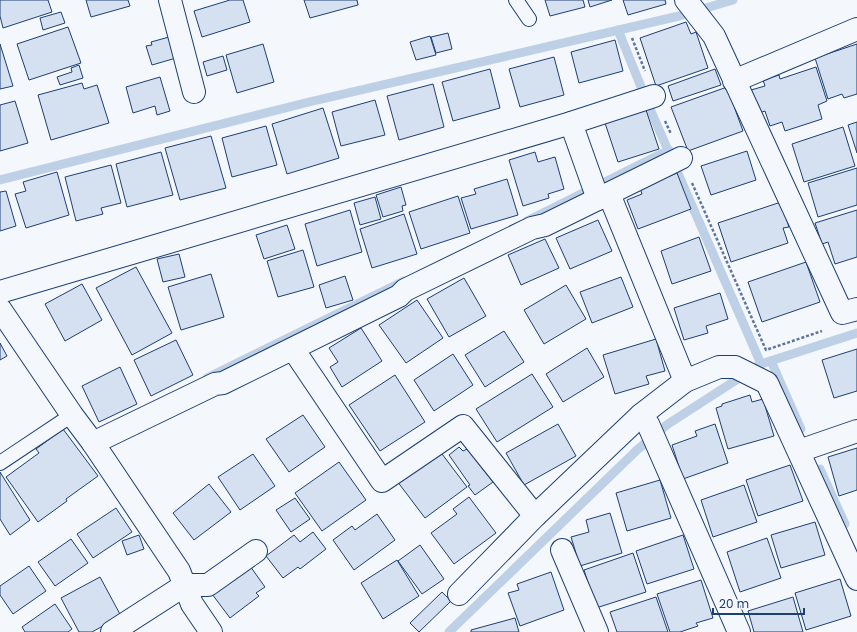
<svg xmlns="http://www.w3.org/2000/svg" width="857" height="632" font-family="Poppins,sans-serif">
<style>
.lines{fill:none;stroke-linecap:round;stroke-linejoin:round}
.stream{stroke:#bed0e5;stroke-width:9}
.building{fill:#d5e0f0;stroke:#1d3f73}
.lane-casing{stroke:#1d3f73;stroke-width:16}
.street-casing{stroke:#1d3f73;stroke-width:24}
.path{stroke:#5e769c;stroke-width:2.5;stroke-dasharray:3 2;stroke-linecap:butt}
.lane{stroke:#f4f7fb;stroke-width:14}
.street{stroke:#f4f7fb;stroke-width:22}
</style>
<rect width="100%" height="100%" fill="#f4f7fb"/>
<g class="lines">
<!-- stream -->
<g class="stream">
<polyline points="618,30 650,109 761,364"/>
<polyline points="0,180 309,102 679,16 733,0"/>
<polyline points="527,221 669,150"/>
<polyline points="771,361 801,429"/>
<polyline points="207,378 404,281"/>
<polyline points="820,469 845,524"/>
<polyline points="449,632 637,450 668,424 761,364 857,333"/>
</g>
</g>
<!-- building -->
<g class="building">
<polygon points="0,0 48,0 52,12 3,28 0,16"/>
<polygon points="86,0 128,0 130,6 91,17"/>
<polygon points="230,0 243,0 250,22 202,37 194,11"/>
<polygon points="304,0 357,0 358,5 310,18"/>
<polygon points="545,0 583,0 585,7 550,16"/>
<polygon points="588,0 612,0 590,7"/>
<polygon points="623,0 665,0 666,4 628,15"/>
<polygon points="61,12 65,23 43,30 40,18"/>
<polygon points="686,22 691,34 696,32 708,68 656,86 640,38"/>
<polygon points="68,27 81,63 29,80 17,44"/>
<polygon points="448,33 452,49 436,53 431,37"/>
<polygon points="430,36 436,55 416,60 410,42"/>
<polygon points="169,37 176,58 152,65 146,46 152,45 151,42"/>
<polygon points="615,40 623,71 579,83 571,52"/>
<polygon points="0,44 13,86 0,89"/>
<polygon points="263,44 274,82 237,93 226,55"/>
<polygon points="857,44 857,94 844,98 842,94 828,99 815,58"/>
<polygon points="223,56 227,70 207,76 203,62"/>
<polygon points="554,57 564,95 520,107 509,69"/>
<polygon points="79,65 83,78 60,85 57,77 72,72 71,68"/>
<polygon points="816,67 827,101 818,105 822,119 785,131 782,122 770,126 765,111 759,113 751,90 765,86 763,80 779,75 780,79"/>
<polygon points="490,69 500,108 453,121 442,82"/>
<polygon points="715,69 721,85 673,101 668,86"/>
<polygon points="160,77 170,111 157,115 155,106 133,113 126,87"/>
<polygon points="82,83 84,89 97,85 109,123 51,140 38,95"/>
<polygon points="433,84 444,127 399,140 387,96"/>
<polygon points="727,87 743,131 688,151 671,107"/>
<polygon points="375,100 385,135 341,146 332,112"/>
<polygon points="15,101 28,143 0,151 0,105"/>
<polygon points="645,107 659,149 618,162 604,120"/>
<polygon points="323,108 339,158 287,174 272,124"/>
<polygon points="857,122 857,153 848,125"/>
<polygon points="266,126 277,165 232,177 222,138"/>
<polygon points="843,127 855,166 804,182 792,144"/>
<polygon points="211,136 226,188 180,200 165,148"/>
<polygon points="747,151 756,180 711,195 701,166"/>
<polygon points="161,152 173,195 127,207 116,164"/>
<polygon points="535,152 538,162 555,157 564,189 548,194 549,198 523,206 509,160"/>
<polygon points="111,165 121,203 101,208 103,214 76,221 65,177"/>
<polygon points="857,168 857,205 818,217 808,183"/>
<polygon points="57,172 69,215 26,228 15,194 26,191 23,182"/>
<polygon points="677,173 691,209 638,229 627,200 642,194 640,188"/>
<polygon points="507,179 518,215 471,229 461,198 476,194 474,189"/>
<polygon points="401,187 406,205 402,206 403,211 383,217 376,195"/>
<polygon points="6,191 16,226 0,231 0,192"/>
<polygon points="458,196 470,233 421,249 409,212"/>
<polygon points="375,197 381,219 360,225 354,203"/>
<polygon points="781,202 789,227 783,228 788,243 731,262 718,223"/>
<polygon points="350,210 362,252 317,266 305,224"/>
<polygon points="857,210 857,257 835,264 828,242 822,244 815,223"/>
<polygon points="404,214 417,254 372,268 360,229"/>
<polygon points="598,220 612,251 570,269 556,238"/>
<polygon points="287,225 295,249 264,259 256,235"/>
<polygon points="699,237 711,271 672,284 661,251"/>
<polygon points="545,239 559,268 521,285 508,255"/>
<polygon points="303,250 314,287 278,297 267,261"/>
<polygon points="179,254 185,277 163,282 157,259"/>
<polygon points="806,262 820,302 762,322 748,282"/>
<polygon points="136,267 172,333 132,355 96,288"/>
<polygon points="211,274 224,317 181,330 168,287"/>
<polygon points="345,276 353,300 326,308 319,285"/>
<polygon points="621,277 633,307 592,323 580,292"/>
<polygon points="464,278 486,316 449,337 427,299"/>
<polygon points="82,284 102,320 65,341 45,304"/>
<polygon points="566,285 586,319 544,344 524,310"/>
<polygon points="720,293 728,319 706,326 708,333 684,340 674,308"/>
<polygon points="417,300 443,338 406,363 379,325"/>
<polygon points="361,328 382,361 342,387 330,367 338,362 329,348"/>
<polygon points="504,331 524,362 485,387 465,355"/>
<polygon points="656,339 665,371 646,376 649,384 615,394 603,355"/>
<polygon points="176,340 193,375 151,396 134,360"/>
<polygon points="0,343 7,356 0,360"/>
<polygon points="587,348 604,377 563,402 546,374"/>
<polygon points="857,349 857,391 834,398 822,360"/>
<polygon points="453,354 473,385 434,411 414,380"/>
<polygon points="120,367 137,404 99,422 82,386"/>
<polygon points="532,374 553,407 497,442 476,409"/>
<polygon points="395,375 425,422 380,451 349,405"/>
<polygon points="750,395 752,402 763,399 774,436 728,449 716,408 722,406 722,404"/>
<polygon points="303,415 325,447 289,472 266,439"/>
<polygon points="558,424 576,456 524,485 506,453"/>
<polygon points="715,424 728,463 683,479 672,445 697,436 695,431"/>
<polygon points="63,429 98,476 66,499 67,501 38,522 6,477 39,453 36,449"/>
<polygon points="459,447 463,451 467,449 493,482 475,495 468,486 470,485 449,455"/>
<polygon points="857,448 857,490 839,496 828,457"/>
<polygon points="439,450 467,487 425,518 397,481"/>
<polygon points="253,454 275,486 240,510 218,477"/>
<polygon points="339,462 366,500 322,531 295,493"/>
<polygon points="790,465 803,501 758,516 746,480"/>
<polygon points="0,472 30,520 10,535 0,519"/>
<polygon points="660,480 671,518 627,531 616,493"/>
<polygon points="209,484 231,512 194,540 173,513"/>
<polygon points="744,485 757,522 713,537 701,500"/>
<polygon points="469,497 496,533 454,564 431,533 457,514 453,509"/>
<polygon points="295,498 310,519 291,532 276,510"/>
<polygon points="116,508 132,532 93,558 77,534"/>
<polygon points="610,513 622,553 580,566 571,537 589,532 586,520"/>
<polygon points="377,514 395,540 354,570 333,540 352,526 355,530"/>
<polygon points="815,522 825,555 781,568 771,535"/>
<polygon points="313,532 326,549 300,569 298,567 283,578 266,556 294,535 300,542"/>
<polygon points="139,535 144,549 127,555 122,541"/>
<polygon points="683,535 694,569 647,584 636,551"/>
<polygon points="767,538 781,578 740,592 727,552"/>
<polygon points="71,539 88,563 55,586 38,562"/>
<polygon points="420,545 444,579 422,594 398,561"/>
<polygon points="633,553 646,592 596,608 584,570"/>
<polygon points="397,560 419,596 383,619 361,583"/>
<polygon points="29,566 46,591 13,614 0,595 0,586"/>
<polygon points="250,566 265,587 256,593 259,596 230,618 212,594"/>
<polygon points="551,572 564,610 520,626 508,593 519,590 517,584"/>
<polygon points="100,577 121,616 92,632 79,632 61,598"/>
<polygon points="840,579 851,616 806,630 795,593"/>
<polygon points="701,580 713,618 696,623 698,626 680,632 670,632 657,594"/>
<polygon points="442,592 451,601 419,632 410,623"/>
<polygon points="656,597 668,632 617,632 610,612"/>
<polygon points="793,597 803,632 754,632 748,611"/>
<polygon points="55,604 72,629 68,632 25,632 22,627"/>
<polygon points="515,618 519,632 471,632 471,630"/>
</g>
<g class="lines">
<!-- lane casing -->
<g class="lane-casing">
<g id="lane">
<polyline points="516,0 529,19"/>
<polyline points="0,463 72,415"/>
</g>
</g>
<!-- street casing -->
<g class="street-casing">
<g id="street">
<polyline points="170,0 194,92"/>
<polyline points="686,0 714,36 842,313 857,309"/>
<polyline points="734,81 857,29"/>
<polyline points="571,123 598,199"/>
<polyline points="609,194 685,381"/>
<polyline points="0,292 571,123 654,96"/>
<polyline points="0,309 72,415 93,443 179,571 192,604 211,632"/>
<polyline points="293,349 382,481 463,426 535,516"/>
<polyline points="641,415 648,424 739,632"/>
<polyline points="93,443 215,384 223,383 399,296 405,290 532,228 545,225 681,158"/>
<polyline points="799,451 857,431"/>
<polyline points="562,550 597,632"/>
<polyline points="459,594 535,516 641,415 685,381 719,367 735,367 767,383 857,579"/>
<polyline points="112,632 185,585 208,585 256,551"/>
</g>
</g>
<!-- path -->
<g class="path">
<polyline points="632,38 645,71"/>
<polyline points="665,121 671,134"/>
<polyline points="692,183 766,350 822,331"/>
</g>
<!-- lane -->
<use href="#lane" class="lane"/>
<!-- street -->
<use href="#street" class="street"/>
</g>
<!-- scale -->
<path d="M713 608v6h91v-6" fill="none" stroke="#1d3f73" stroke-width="2"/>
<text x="719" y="608" font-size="12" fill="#1d3f73" stroke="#f4f7fb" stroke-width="3" paint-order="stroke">20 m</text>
</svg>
